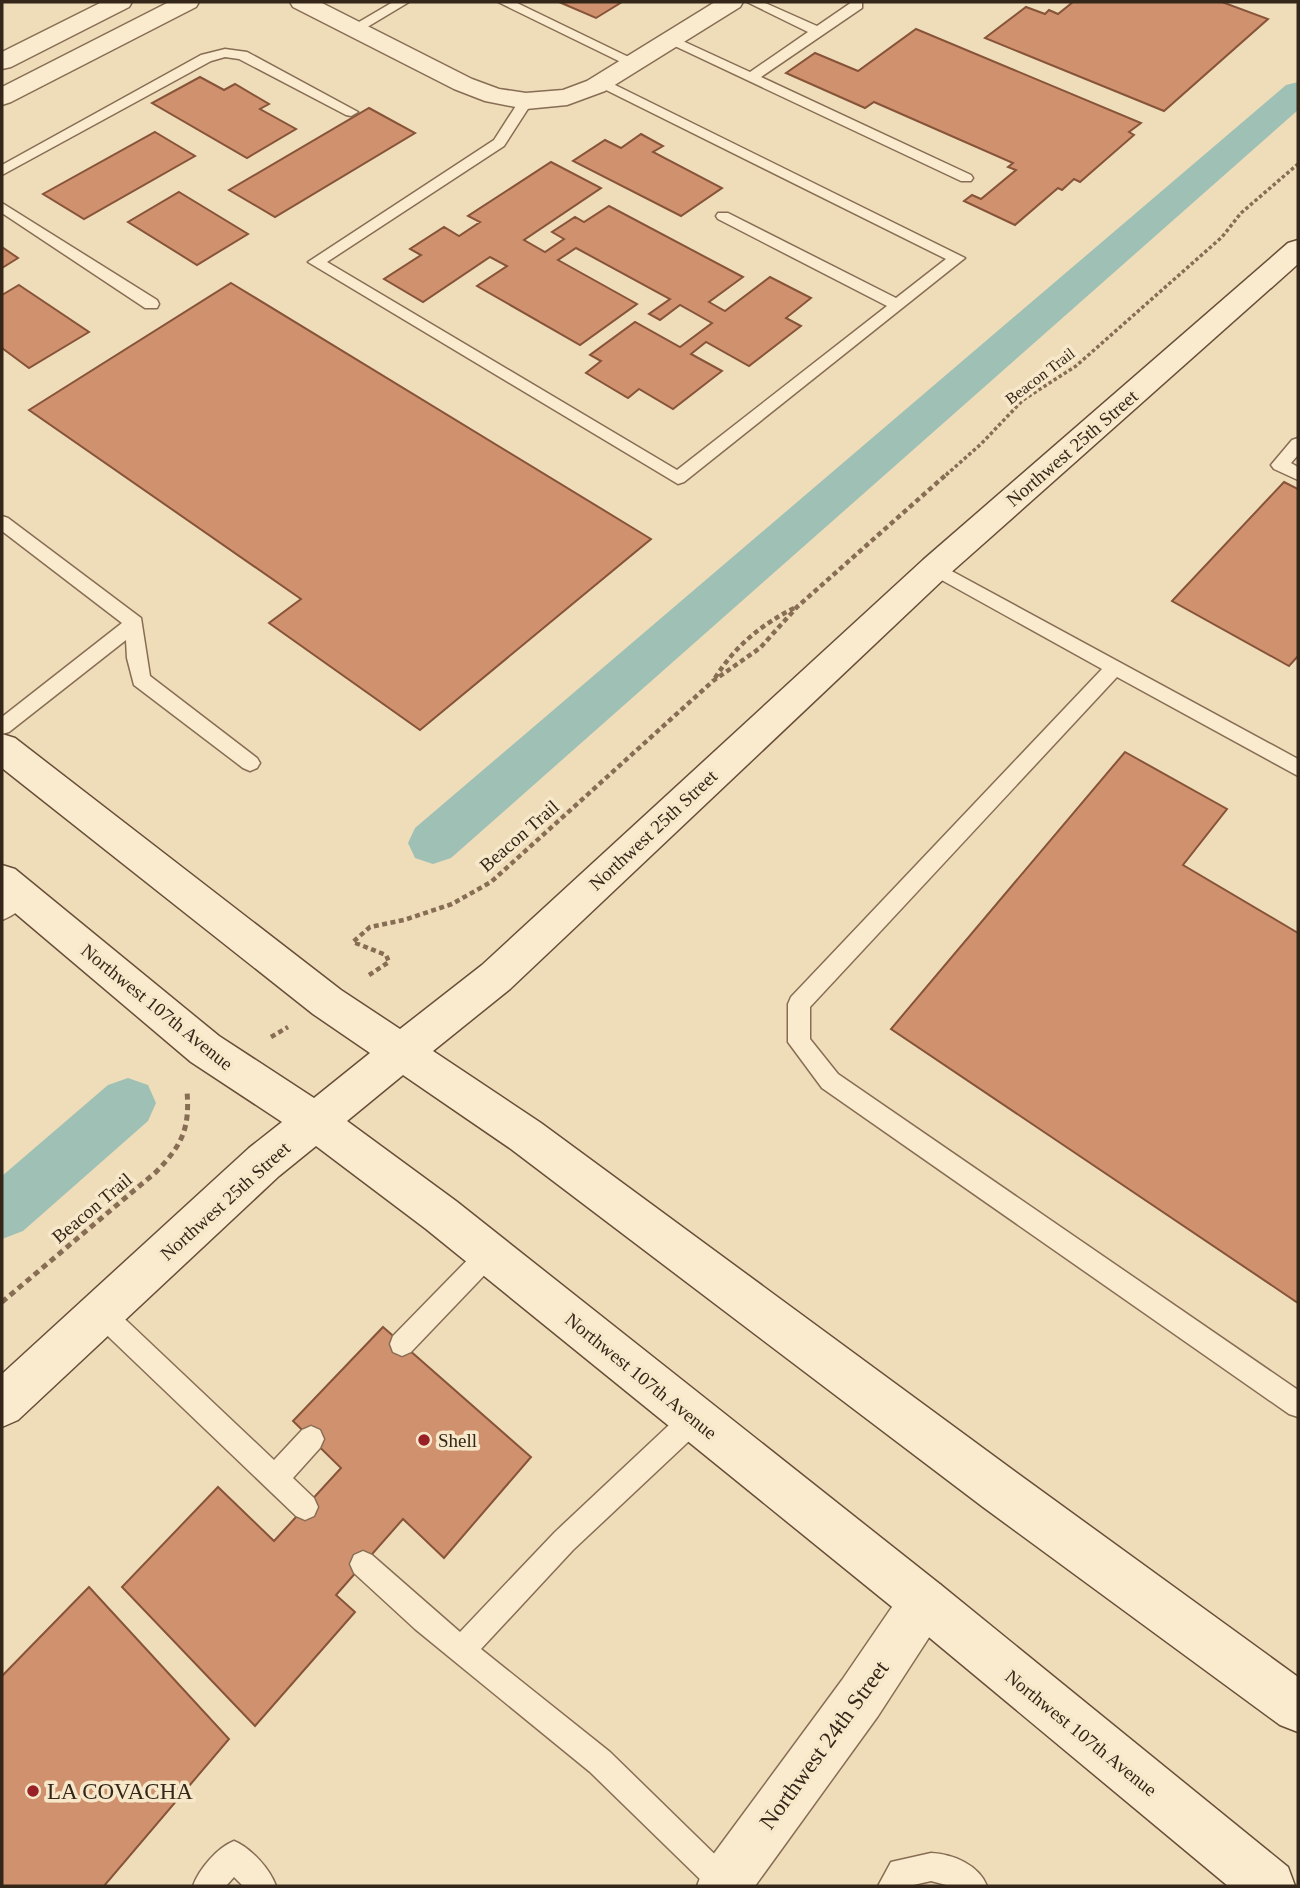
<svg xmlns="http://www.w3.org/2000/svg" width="1300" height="1888" font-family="'Times New Roman',serif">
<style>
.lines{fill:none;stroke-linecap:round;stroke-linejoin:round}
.canal{fill:#9fc0b5;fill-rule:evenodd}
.building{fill:#d0926e;stroke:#875439;stroke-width:2}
.lane-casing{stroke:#876d54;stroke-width:3}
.street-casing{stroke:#876d54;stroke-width:3}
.secondary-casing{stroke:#684e38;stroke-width:3}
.path-far2{stroke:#876d54;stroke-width:3.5;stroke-dasharray:3.5 2.5;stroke-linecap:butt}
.path-far1{stroke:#876d54;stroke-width:4.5;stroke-dasharray:5 3.5;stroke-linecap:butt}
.path{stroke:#876d54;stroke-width:5;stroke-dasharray:6 4.5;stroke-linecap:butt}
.lane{fill:#faebce;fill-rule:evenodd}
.street{fill:#faebce;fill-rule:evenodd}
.secondary{fill:#faebce;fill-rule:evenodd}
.poi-dot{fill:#982128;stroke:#f7e8ca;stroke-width:2.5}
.labels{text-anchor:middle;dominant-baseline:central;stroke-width:7;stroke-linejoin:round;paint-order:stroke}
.far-street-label{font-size:16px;fill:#35261a;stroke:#f7e8ca}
.street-label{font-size:19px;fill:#35261a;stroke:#f7e8ca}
.poi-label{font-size:19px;fill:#35261a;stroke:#f7e8ca;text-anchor:start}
.near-street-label{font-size:23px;fill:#35261a;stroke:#f7e8ca}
.near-poi-label{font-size:23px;fill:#35261a;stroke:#f7e8ca;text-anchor:start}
</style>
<rect width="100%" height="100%" fill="#efddba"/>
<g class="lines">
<!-- canal -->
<g class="canal">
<polygon points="1298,82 1298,110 451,858 433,864 415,858 408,843 415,828 1286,85"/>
<polygon points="128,1078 148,1085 156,1103 148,1121 23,1231 2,1239 2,1176 108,1085"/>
</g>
</g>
<!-- building -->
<g class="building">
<polygon points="559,2 622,2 596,18"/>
<polygon points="1073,2 1222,2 1268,19 1164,111 985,38 1026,7 1045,14 1049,10 1058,14"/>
<polygon points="916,29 1141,123 1129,132 1134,135 1080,182 1074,179 1062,190 1058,188 1015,225 964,201 972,195 981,199 1016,170 1008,167 1013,163 874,102 865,108 786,73 815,53 858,71"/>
<polygon points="200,77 224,90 235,84 269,104 260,109 296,129 247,158 152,103"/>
<polygon points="369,108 415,133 275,217 229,190"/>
<polygon points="155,132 195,156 84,219 43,194"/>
<polygon points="641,134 663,146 653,152 722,188 681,216 573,161 605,140 621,148"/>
<polygon points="551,162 601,188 524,240 545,252 564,239 552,232 575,217 584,222 609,206 743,277 709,302 725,311 770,277 811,298 786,318 801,326 749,366 706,342 691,354 722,371 673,409 639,389 628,398 586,373 601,361 590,355 635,322 680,347 712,323 680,305 660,320 649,314 670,299 576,248 558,260 637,304 580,345 477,286 507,266 490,257 423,302 384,279 421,255 410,249 444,227 459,236 480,222 468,216"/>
<polygon points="179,192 248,234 197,265 128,222"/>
<polygon points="2,247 18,258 2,268"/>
<polygon points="231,283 651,539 420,730 269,623 301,599 29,410"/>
<polygon points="19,285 89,332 29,368 2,348 2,295"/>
<polygon points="1284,482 1298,489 1298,656 1289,666 1172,601"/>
<polygon points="1125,752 1227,809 1183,865 1298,933 1298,1303 891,1029"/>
<polygon points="383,1327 531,1457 444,1558 403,1519 336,1595 355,1612 255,1726 122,1587 218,1487 274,1541 341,1468 293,1421"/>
<polygon points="89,1587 229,1739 104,1886 2,1886 2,1676"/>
</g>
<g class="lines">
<!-- lane casing -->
<g class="lane-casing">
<g id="lane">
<polygon points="393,2 409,2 359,32 349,32 347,29"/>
<polygon points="498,2 515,2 641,63 639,66 629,66"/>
<polygon points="747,2 763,2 817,26 852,2 862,2 862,8 761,77 971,175 973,178 971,181 961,181 662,40 664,37 674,37 750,72 808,32"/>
<polygon points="225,49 247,52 358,112 351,116 346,115 239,59 225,57 211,61 2,175 2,165 201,55"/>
<polygon points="603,79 965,258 684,482 678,484 308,262 494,140 521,98 531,98 533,101 504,146 327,262 677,470 887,306 718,219 716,216 718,213 728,213 896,298 946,259 598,86 598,80"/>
<polygon points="2,203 157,300 159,304 157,308 145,308 2,213"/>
<polygon points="1298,438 1298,455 1291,463 1298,467 1298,480 1274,469 1271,465 1292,440"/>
<polygon points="2,516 8,518 141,618 150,676 257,758 260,763 257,768 250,771 243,768 134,685 127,658 126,640 9,732 2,734 2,717 122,623 2,531"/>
<polygon points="935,562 1298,759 1298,776 1117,677 810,1007 810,1039 838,1074 1298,1390 1298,1417 1289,1414 822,1088 788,1042 788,1004 791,997 1102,669 929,573 926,568 929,563"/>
<path d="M21,887L28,890L31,896C26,907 13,916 2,920V899Z"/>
<polygon points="489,1243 497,1246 501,1254 497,1262 411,1352 402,1356 393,1352 390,1344 393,1336 481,1246"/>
<polygon points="101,1301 110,1305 274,1460 302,1430 311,1426 320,1430 324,1439 320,1448 293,1478 314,1498 318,1507 314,1516 305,1520 296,1516 92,1321 89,1313 92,1305"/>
<polygon points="694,1407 703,1410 706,1419 703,1428 573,1550 481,1649 610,1752 735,1874 738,1886 707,1886 590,1772 415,1629 354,1573 350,1564 354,1555 363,1551 372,1555 460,1632 555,1532 685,1410"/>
<path d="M234,1841C251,1848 270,1869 276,1886H243L234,1877L226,1886H193C199,1869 217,1848 234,1841Z"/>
<path d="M931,1853C953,1854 979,1865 987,1886H950L931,1881L909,1886H878L891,1862Z"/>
</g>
</g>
<!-- street casing -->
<g class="street-casing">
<g id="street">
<polygon points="102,2 132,2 129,7 11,67 2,69 2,52"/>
<polygon points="169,2 199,2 196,7 11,102 2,105 2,87"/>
<polygon points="290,2 320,2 472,79 499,89 526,93 563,90 587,81 715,2 743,2 740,7 605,91 567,105 526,109 485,101 454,89 293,7"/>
<polygon points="924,1578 941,1585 948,1602 941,1619 878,1716 755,1886 697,1886 704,1867 842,1680 907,1585"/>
</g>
</g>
<!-- secondary casing -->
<g class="secondary-casing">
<polygon id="secondary" points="1298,240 1298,264 947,576 510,989 433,1051 541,1123 1017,1473 1298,1677 1298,1732 1280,1725 983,1507 511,1149 403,1075 347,1121 456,1201 941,1585 1288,1867 1295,1886 1228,1886 907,1619 426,1229 316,1146 279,1176 18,1420 2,1427 2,1374 249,1148 282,1122 191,1062 2,902 2,865 15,869 219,1036 314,1098 370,1053 313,1014 2,768 2,734 15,738 341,990 400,1029 482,965 923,560 1288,243"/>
</g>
<!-- path-far2 -->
<polyline class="path-far2" points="946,475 981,444 1023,400 1076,366 1222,237 1241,213 1298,164"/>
<!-- path-far1 -->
<g class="path-far1">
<path d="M715,678C735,646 762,624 796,607"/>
<polyline points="369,975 389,962 386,955 353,942 370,927 404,920 452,904 491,882 713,681 760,648 797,607 948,473"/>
<polyline points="271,1037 288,1027"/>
</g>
<!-- path -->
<path class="path" d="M2,1302L156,1172C182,1145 190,1129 187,1091"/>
<!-- lane -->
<use href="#lane" class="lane"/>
<!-- street -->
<use href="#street" class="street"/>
<!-- secondary -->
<use href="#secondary" class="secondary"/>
</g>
<!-- markers -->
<g class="poi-dot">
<circle cx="424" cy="1440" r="7"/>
<circle cx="33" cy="1791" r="7"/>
</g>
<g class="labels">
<!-- far-street labels -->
<g class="far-street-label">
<text transform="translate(1040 376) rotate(-37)">Beacon Trail</text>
</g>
<!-- street labels -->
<g class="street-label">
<text transform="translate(1072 448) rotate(-41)">Northwest 25th Street</text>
<text transform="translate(653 830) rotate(-43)">Northwest 25th Street</text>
<text transform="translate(519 836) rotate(-41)">Beacon Trail</text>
<text transform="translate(157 1007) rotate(39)">Northwest 107th Avenue</text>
<text transform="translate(225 1201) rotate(-42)">Northwest 25th Street</text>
<text transform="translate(92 1208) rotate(-40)">Beacon Trail</text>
<text transform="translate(641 1376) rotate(39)">Northwest 107th Avenue</text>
<text transform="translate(1081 1733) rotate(39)">Northwest 107th Avenue</text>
</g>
<!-- poi labels -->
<g class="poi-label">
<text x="438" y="1440">Shell</text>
</g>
<!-- near-street labels -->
<g class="near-street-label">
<text transform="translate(824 1745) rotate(-54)">Northwest 24th Street</text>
</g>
<!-- near-poi labels -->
<g class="near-poi-label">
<text x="47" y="1791">LA COVACHA</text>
</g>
</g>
<!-- border -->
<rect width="1300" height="1888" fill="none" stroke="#35261a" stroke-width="7"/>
</svg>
